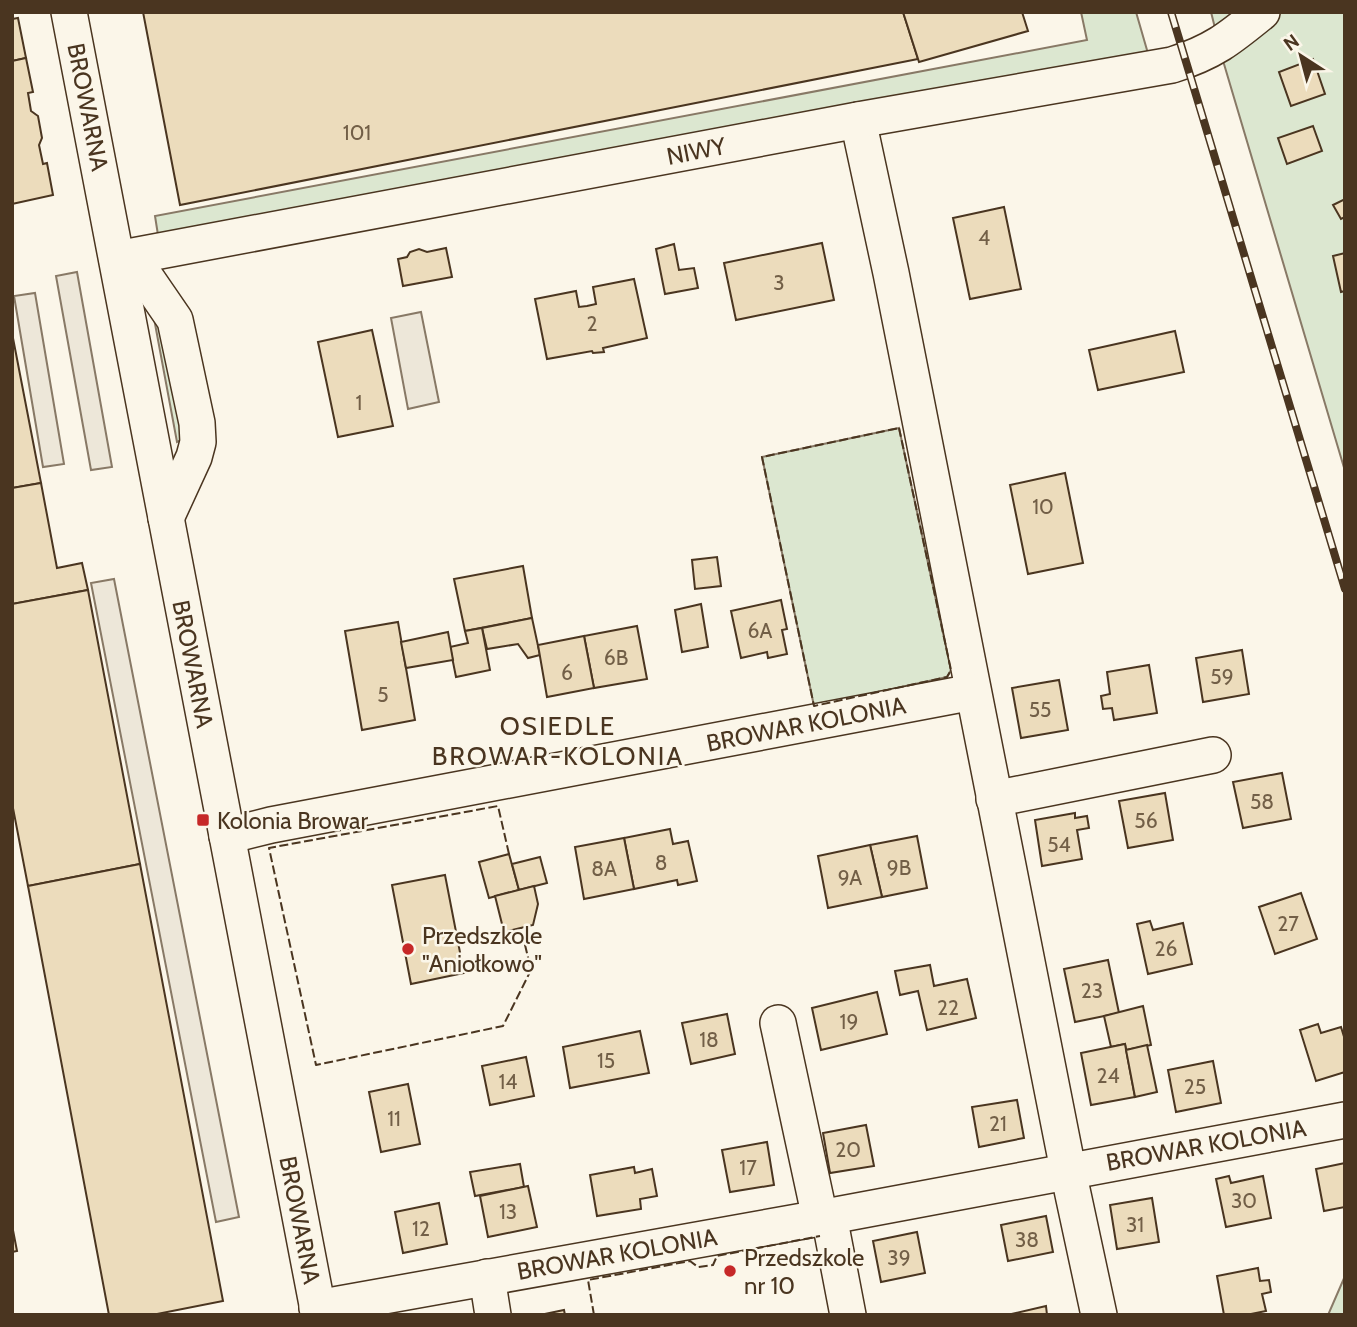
<svg xmlns="http://www.w3.org/2000/svg" width="1357" height="1327" font-family="Cabin,sans-serif">
<style>
.green{fill:#dce7d0;stroke:#887966;stroke-width:2}
.parking{fill:#ede7d9;stroke:#887966;stroke-width:2}
.building{fill:#ecdcbc;stroke:#4a3520;stroke-width:2}
.lines{fill:none;stroke-linecap:round;stroke-linejoin:round}
.minor-casing{stroke:#4a3520;stroke-width:38}
.minor{stroke:#fbf6e9;stroke-width:35}
.rail-casing{stroke:#4a3520;stroke-width:8}
.rail{stroke:#fbf6e9;stroke-width:5;stroke-dasharray:16;stroke-linecap:butt}
.fence{stroke:#4a3520;stroke-width:2;stroke-dasharray:9 3.5;stroke-linecap:butt}
.poi-dot{fill:#c62828;stroke:#fbf6e9;stroke-width:2.5}
.labels{text-anchor:middle;dominant-baseline:central;stroke-width:5;stroke-linejoin:round;paint-order:stroke}
.number-label{font-size:21px;fill:#725f47}
.street-label{font-size:24px;fill:#4a3520;stroke:#fbf6e9}
.poi-label{font-size:24px;fill:#4a3520;stroke:#fbf6e9;text-anchor:start}
.neighbourhood-label{font-size:26px;letter-spacing:2px;fill:#4a3520;stroke:#fbf6e9}
</style>
<rect width="100%" height="100%" fill="#fbf6e9"/>
<!-- green -->
<g class="green">
<polygon points="1081,12 1136,12 1149,57 158,235 155,216 1087,40"/>
<polygon points="1211,12 1345,12 1345,471 1224,64"/>
<polygon points="155,312 184,414 181,440 177,442 153,313"/>
<polygon points="899,428 951,670 947,677 814,706 762,457"/>
<polygon points="1345,1276 1345,1315 1328,1315"/>
</g>
<!-- parking -->
<g class="parking">
<polygon points="77,272 112,467 91,470 56,276"/>
<polygon points="35,293 64,464 43,467 14,296"/>
<polygon points="421,312 439,402 408,409 391,318"/>
<polygon points="114,579 239,1217 216,1222 91,583"/>
</g>
<!-- building -->
<g class="building">
<polygon points="143,12 903,12 918,59 180,205"/>
<polygon points="903,12 1022,12 1028,31 919,62"/>
<polygon points="18,18 26,58 12,61 12,19"/>
<polygon points="26,58 33,92 28,93 31,111 38,116 42,138 39,145 43,164 47,163 53,195 12,204 12,61"/>
<polygon points="1313,59 1325,94 1291,106 1279,72"/>
<polygon points="1313,126 1322,151 1287,164 1278,138"/>
<polygon points="1345,199 1345,217 1341,219 1333,205"/>
<polygon points="1004,207 1021,289 970,299 953,218"/>
<polygon points="822,243 834,300 736,320 724,263"/>
<polygon points="674,244 679,270 694,268 698,288 665,294 656,249"/>
<polygon points="446,248 452,277 403,286 398,259 407,257 410,252 419,249 427,252"/>
<polygon points="1345,253 1345,291 1341,292 1333,256"/>
<polygon points="634,279 647,338 603,348 604,352 593,353 592,351 547,359 535,299 576,291 579,307 587,306 596,304 593,287"/>
<polygon points="372,330 393,426 338,437 318,342"/>
<polygon points="1175,331 1184,372 1098,390 1089,350"/>
<polygon points="12,333 41,483 12,488"/>
<polygon points="1065,473 1083,563 1028,574 1010,485"/>
<polygon points="41,483 57,568 82,563 88,590 12,604 12,488"/>
<polygon points="717,557 721,586 695,589 692,560"/>
<polygon points="523,566 532,618 465,631 454,579"/>
<polygon points="88,590 140,864 28,886 12,803 12,604"/>
<polygon points="781,600 787,629 782,630 787,654 768,658 767,652 741,658 731,611"/>
<polygon points="701,604 708,647 682,652 675,610"/>
<polygon points="532,618 540,655 528,658 518,644 487,649 482,628"/>
<polygon points="398,622 415,720 362,730 345,631"/>
<polygon points="637,626 647,679 594,688 584,636"/>
<polygon points="482,628 490,670 456,677 450,647 468,643 465,631"/>
<polygon points="448,632 453,660 406,668 401,642"/>
<polygon points="584,636 594,688 547,697 538,645"/>
<polygon points="1242,650 1249,694 1203,702 1196,658"/>
<polygon points="1149,665 1157,713 1114,720 1112,708 1103,709 1101,696 1110,694 1107,672"/>
<polygon points="1059,680 1068,730 1021,738 1012,688"/>
<polygon points="1282,773 1291,819 1243,828 1233,782"/>
<polygon points="1165,793 1173,840 1128,848 1119,801"/>
<polygon points="1075,813 1075,818 1087,816 1089,828 1077,830 1082,859 1042,866 1035,820"/>
<polygon points="670,829 673,844 688,841 697,881 678,885 677,880 634,889 624,838"/>
<polygon points="917,836 927,888 882,897 870,845"/>
<polygon points="624,838 634,889 584,899 575,847"/>
<polygon points="870,845 882,897 828,908 818,856"/>
<polygon points="509,854 519,890 489,898 479,862"/>
<polygon points="540,857 547,883 519,890 512,864"/>
<polygon points="140,864 223,1301 152,1315 109,1315 28,886"/>
<polygon points="445,875 464,973 411,984 392,885"/>
<polygon points="534,886 538,904 533,925 504,932 495,896"/>
<polygon points="1301,893 1317,939 1275,954 1259,907"/>
<polygon points="1150,921 1153,930 1183,923 1192,964 1148,974 1137,924"/>
<polygon points="1108,960 1119,1013 1075,1022 1064,969"/>
<polygon points="930,965 934,986 967,979 976,1018 927,1030 918,991 900,995 895,971"/>
<polygon points="877,992 887,1034 821,1050 812,1008"/>
<polygon points="1143,1006 1151,1045 1126,1050 1125,1044 1111,1047 1104,1016"/>
<polygon points="727,1014 735,1054 691,1064 682,1023"/>
<polygon points="1318,1024 1321,1033 1341,1027 1345,1040 1345,1072 1316,1081 1300,1030"/>
<polygon points="640,1031 649,1073 570,1088 563,1047"/>
<polygon points="1125,1044 1135,1097 1091,1105 1081,1053"/>
<polygon points="1147,1045 1157,1092 1135,1097 1126,1050"/>
<polygon points="526,1057 534,1096 490,1105 482,1066"/>
<polygon points="1213,1061 1221,1103 1176,1112 1168,1070"/>
<polygon points="408,1084 420,1144 381,1152 369,1092"/>
<polygon points="1017,1100 1024,1138 979,1147 972,1107"/>
<polygon points="866,1125 874,1166 830,1173 823,1133"/>
<polygon points="767,1142 774,1185 730,1192 722,1150"/>
<polygon points="1345,1163 1345,1207 1324,1211 1316,1169"/>
<polygon points="520,1164 524,1187 475,1196 470,1172"/>
<polygon points="634,1167 635,1173 652,1169 657,1196 640,1199 641,1209 597,1216 590,1175"/>
<polygon points="1229,1176 1231,1183 1263,1176 1271,1218 1226,1227 1216,1179"/>
<polygon points="528,1186 537,1227 488,1237 480,1196"/>
<polygon points="1152,1198 1159,1242 1117,1249 1110,1205"/>
<polygon points="439,1203 447,1244 403,1253 395,1212"/>
<polygon points="1046,1216 1053,1252 1008,1261 1001,1225"/>
<polygon points="12,1225 17,1251 12,1252"/>
<polygon points="917,1232 925,1273 881,1282 873,1241"/>
<polygon points="1258,1268 1260,1281 1269,1280 1271,1292 1262,1294 1266,1311 1246,1315 1224,1315 1217,1276"/>
<polygon points="1046,1306 1047,1315 1007,1315"/>
<polygon points="564,1310 565,1315 540,1315"/>
</g>
<g class="lines">
<!-- minor casing -->
<g class="minor-casing">
<g id="minor">
<polyline points="69,12 319,1315"/>
<polyline points="858,120 891,273 1071,1185 1099,1315"/>
<path d="M117,259L858,120L1172,65C1213,52 1229,39 1262,12"/>
<polyline points="117,259 140,269 175,320 197,423 198,442 194,457 166,518"/>
<polyline points="994,799 1213,755"/>
<polyline points="227,836 271,825 973,692"/>
<polyline points="778,1023 820,1218"/>
<polyline points="829,1216 848,1315"/>
<polyline points="487,1277 493,1315"/>
<polyline points="317,1308 820,1218 1345,1120"/>
</g>
</g>
<!-- minor -->
<use href="#minor" class="minor"/>
<!-- rail casing -->
<g class="rail-casing">
<polyline id="rail" points="1171,12 1345,589"/>
</g>
<!-- rail -->
<use href="#rail" class="rail"/>
<!-- fence -->
<g class="fence">
<polygon points="899,428 951,670 947,677 814,706 762,457"/>
<polyline points="509,854 498,806 269,848 316,1065 503,1026 531,970 521,928"/>
<polyline points="594,1315 588,1280 690,1261 698,1267 713,1265 717,1256 820,1236"/>
</g>
</g>
<!-- markers -->
<g class="poi-dot">
<rect x="196" y="813" width="14" height="14" rx="3.5"/>
<circle cx="408" cy="949" r="7"/>
<circle cx="730" cy="1271" r="7"/>
</g>
<g class="labels">
<!-- number labels -->
<g class="number-label">
<text x="357" y="132">101</text>
<text x="984" y="237">4</text>
<text x="779" y="282">3</text>
<text x="592" y="323">2</text>
<text x="359" y="402">1</text>
<text x="1043" y="506">10</text>
<text x="760" y="630">6A</text>
<text x="616" y="657">6B</text>
<text x="567" y="672">6</text>
<text x="1222" y="676">59</text>
<text x="383" y="694">5</text>
<text x="1040" y="709">55</text>
<text x="1262" y="801">58</text>
<text x="1146" y="820">56</text>
<text x="1059" y="844">54</text>
<text x="661" y="862">8</text>
<text x="899" y="867">9B</text>
<text x="604" y="868">8A</text>
<text x="850" y="877">9A</text>
<text x="1288" y="923">27</text>
<text x="1166" y="948">26</text>
<text x="1092" y="990">23</text>
<text x="948" y="1007">22</text>
<text x="849" y="1021">19</text>
<text x="709" y="1039">18</text>
<text x="606" y="1060">15</text>
<text x="1108" y="1075">24</text>
<text x="508" y="1081">14</text>
<text x="1195" y="1086">25</text>
<text x="394" y="1118">11</text>
<text x="998" y="1123">21</text>
<text x="848" y="1149">20</text>
<text x="748" y="1167">17</text>
<text x="1244" y="1200">30</text>
<text x="508" y="1211">13</text>
<text x="1135" y="1224">31</text>
<text x="421" y="1228">12</text>
<text x="1027" y="1239">38</text>
<text x="899" y="1257">39</text>
</g>
<!-- street labels -->
<g class="street-label">
<text transform="translate(88 107) rotate(79)">BROWARNA</text>
<text transform="translate(696 151) rotate(-11)">NIWY</text>
<text transform="translate(193 664) rotate(79)">BROWARNA</text>
<text transform="translate(806 724) rotate(-11)">BROWAR KOLONIA</text>
<text transform="translate(1206 1145) rotate(-10)">BROWAR KOLONIA</text>
<text transform="translate(300 1220) rotate(79)">BROWARNA</text>
<text transform="translate(617 1254) rotate(-10)">BROWAR KOLONIA</text>
</g>
<!-- poi labels -->
<g class="poi-label">
<text x="217" y="820">Kolonia Browar</text>
<text x="422" y="935">Przedszkole<tspan x="422" dy="28">"Aniołkowo"</tspan></text>
<text x="744" y="1257">Przedszkole<tspan x="744" dy="28">nr 10</tspan></text>
</g>
<!-- neighbourhood labels -->
<g class="neighbourhood-label">
<text x="558" y="726">OSIEDLE<tspan x="558" dy="30">BROWAR-KOLONIA</tspan></text>
</g>
</g>
<!-- border -->
<rect width="1357" height="1327" fill="none" stroke="#4a3520" stroke-width="28"/>
<!-- north arrow -->
<g transform="translate(1301 56) rotate(324)" stroke="#fbf6e9" stroke-width="5" paint-order="stroke">
<path d="M0-5L12 26L0 18L-12 26Z" fill="#4a3520"/>
<text y="-10" font-size="19" font-weight="bold" text-anchor="middle" fill="#4a3520">N</text>
</g>
</svg>
